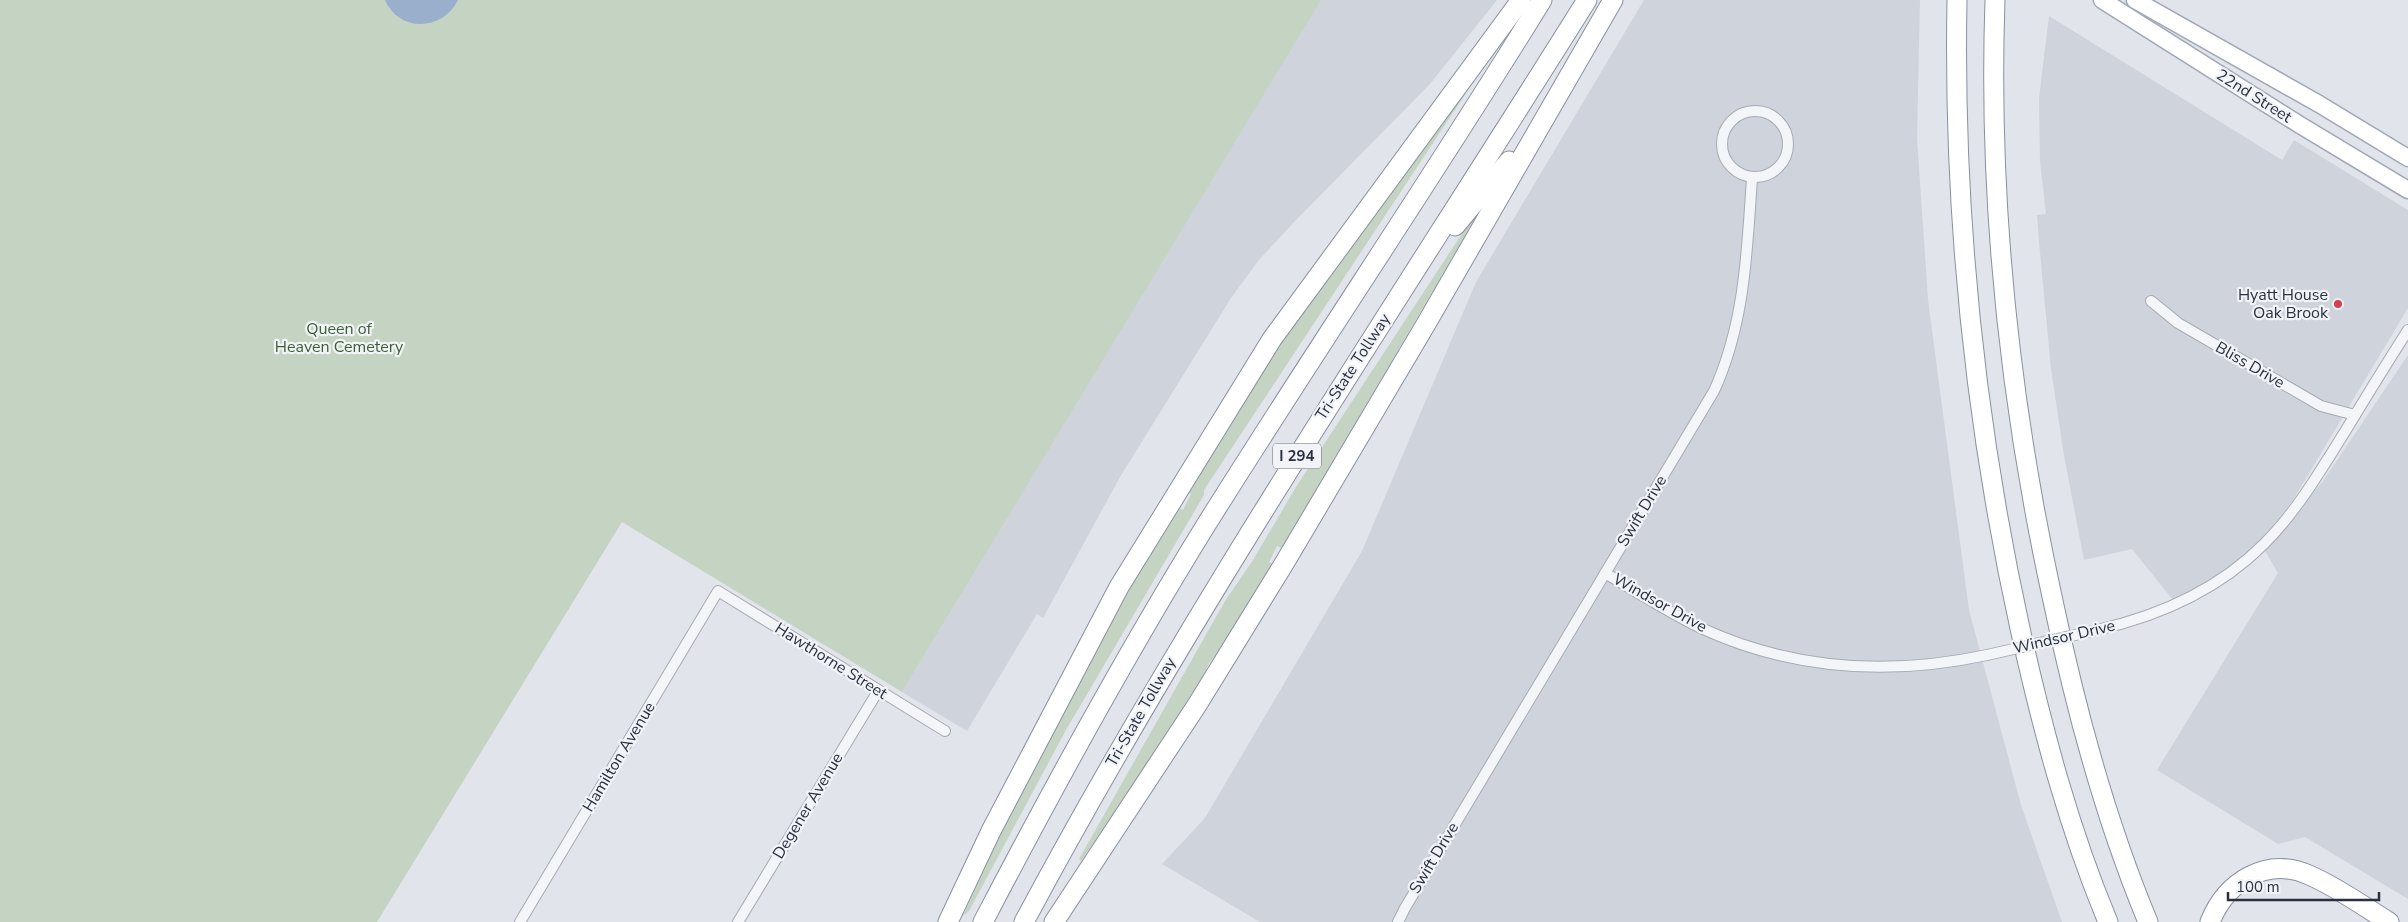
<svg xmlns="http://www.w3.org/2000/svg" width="2408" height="922" font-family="'Nunito Sans',sans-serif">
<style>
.built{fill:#cfd3dc}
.green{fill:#c5d4c2}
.water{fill:#9aafcb}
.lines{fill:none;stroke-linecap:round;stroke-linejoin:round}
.street-casing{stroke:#a6aab4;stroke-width:12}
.primary-casing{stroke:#a0a7b6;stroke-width:19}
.highway-casing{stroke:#8890a1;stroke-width:21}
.street{stroke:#f4f5f8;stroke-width:10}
.primary{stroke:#fff;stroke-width:16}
.highway{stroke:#fff;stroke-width:19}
.street-bridge-casing{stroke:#a6aab4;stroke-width:12;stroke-linecap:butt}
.street-bridge{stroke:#f4f5f8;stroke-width:10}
.poi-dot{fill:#d4414e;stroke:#f1f3f7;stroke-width:2}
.labels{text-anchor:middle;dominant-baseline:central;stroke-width:4.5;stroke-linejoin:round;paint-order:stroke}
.shield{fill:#f1f3f7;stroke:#646a78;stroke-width:1}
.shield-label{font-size:15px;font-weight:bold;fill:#283042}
.street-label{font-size:16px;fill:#283042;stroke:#f1f3f7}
.poi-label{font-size:16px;fill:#283042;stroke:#f1f3f7;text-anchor:end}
.park-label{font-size:16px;fill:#3a5f35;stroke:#f1f3f7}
</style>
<rect width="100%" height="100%" fill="#e1e4ea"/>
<!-- built -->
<g class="built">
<polygon points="1320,0 1497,0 1430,84 1296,220 1258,261 1231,298 1120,477 1043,618 1037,614 967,731 902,692"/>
<polygon points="1644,0 1920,0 1917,138 1928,300 1969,610 2021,805 2062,922 1260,922 1162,864 1205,818 1362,551 1476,282"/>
<polygon points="2049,16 2282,160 2294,140 2408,210 2408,308 2293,500 2267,534 2235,563 2205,583 2173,600 2132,549 2084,560 2064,456 2051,369 2039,242 2037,215 2046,214 2040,161 2039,98"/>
<polygon points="2408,355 2408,899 2305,837 2278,844 2157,770 2278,573 2264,549 2323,481"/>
</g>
<!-- green -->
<g class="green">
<polygon points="0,0 1321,0 902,692 622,522 377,922 0,922"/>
<polygon points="1464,91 1466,93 1204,490 1204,495 1066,730 969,911 963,916 1024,782 1093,651 1176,506 1183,510 1191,494 1184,490 1243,404 1256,377 1301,309"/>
<polygon points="1482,203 1484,204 1289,536 1291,537 1283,549 1277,546 1269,562 1276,566 1221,649 1209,663 1203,678 1158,751 1081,861 1079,859 1225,601 1253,560 1296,487"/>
</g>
<!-- water -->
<path class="water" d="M385,0H458C443,31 399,33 385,0Z"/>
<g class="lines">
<!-- street casing -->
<g class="street-casing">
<g id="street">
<circle cx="1755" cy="144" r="33"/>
<polyline points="2151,301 2178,323 2321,406 2355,415"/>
<path d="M1605,573C1637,592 1668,612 1701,628C1792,670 1889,676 1987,655"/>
<path d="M2097,630C2159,616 2218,590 2264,544C2297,511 2321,470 2346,430C2366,397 2387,363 2408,330"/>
<polyline points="520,922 718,591 945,731"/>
<polyline points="738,922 878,691"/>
<path d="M1398,922L1405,908L1714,391C1745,323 1747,251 1752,178"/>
</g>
</g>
<!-- primary casing -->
<g class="primary-casing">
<g id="primary">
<polyline points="2102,0 2300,125 2408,190"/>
<polyline points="2135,0 2319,104 2408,158"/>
</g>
</g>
<!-- highway casing -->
<g class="highway-casing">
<g id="highway">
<path d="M1957,0C1953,213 1975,425 2021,633C2043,731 2069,829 2108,922"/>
<path d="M1995,0C1988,201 2010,405 2053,601C2076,711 2105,819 2148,922"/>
<polyline points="1455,226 1509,161"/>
<polyline points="948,922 991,831 1119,587 1272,339 1521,0"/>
<path d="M983,922C1053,788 1126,654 1206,525C1316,349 1433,177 1542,0"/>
<path d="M1024,922C1194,604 1396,305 1587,0"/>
<polyline points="1054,922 1197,705 1285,562 1426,324 1613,0"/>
<path d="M2210,922C2226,882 2266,856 2309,875C2337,887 2363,906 2389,922"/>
</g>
</g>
<!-- street -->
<use href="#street" class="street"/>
<!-- primary -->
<use href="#primary" class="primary"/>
<!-- highway -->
<use href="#highway" class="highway"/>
<!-- street-bridge casing -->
<g class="street-bridge-casing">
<polyline id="street-bridge" points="1987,655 2097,630"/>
</g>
<!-- street-bridge -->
<use href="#street-bridge" class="street-bridge"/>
</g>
<!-- markers -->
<circle class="poi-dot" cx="2338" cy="304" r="5"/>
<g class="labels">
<!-- shield labels -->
<rect class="shield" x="1273" y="443.5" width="48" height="25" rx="4"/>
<g class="shield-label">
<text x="1297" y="456">I 294</text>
</g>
<!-- street labels -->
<g class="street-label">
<text transform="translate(2254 96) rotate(32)">22nd Street</text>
<text transform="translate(2250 365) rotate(30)">Bliss Drive</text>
<text transform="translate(1353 367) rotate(-57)">Tri-State Tollway</text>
<text transform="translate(1642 511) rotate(-59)">Swift Drive</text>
<text transform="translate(1660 603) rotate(29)">Windsor Drive</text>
<text transform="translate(2064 637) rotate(-13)">Windsor Drive</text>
<text transform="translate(831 661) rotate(32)">Hawthorne Street</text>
<text transform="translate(1141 712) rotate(-60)">Tri-State Tollway</text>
<text transform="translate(619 757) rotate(-59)">Hamilton Avenue</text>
<text transform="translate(808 806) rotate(-59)">Degener Avenue</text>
<text transform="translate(1434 858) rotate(-59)">Swift Drive</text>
</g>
<!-- poi labels -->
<g class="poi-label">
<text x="2328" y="295">Hyatt House<tspan x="2328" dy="18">Oak Brook</tspan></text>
</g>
<!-- park labels -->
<g class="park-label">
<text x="339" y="329">Queen of<tspan x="339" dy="18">Heaven Cemetery</tspan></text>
</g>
</g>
<!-- scale -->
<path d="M2228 892v8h151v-8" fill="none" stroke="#283042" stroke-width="2.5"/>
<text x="2236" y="892" font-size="15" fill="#283042" stroke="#f1f3f7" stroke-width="4" paint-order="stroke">100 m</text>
</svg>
